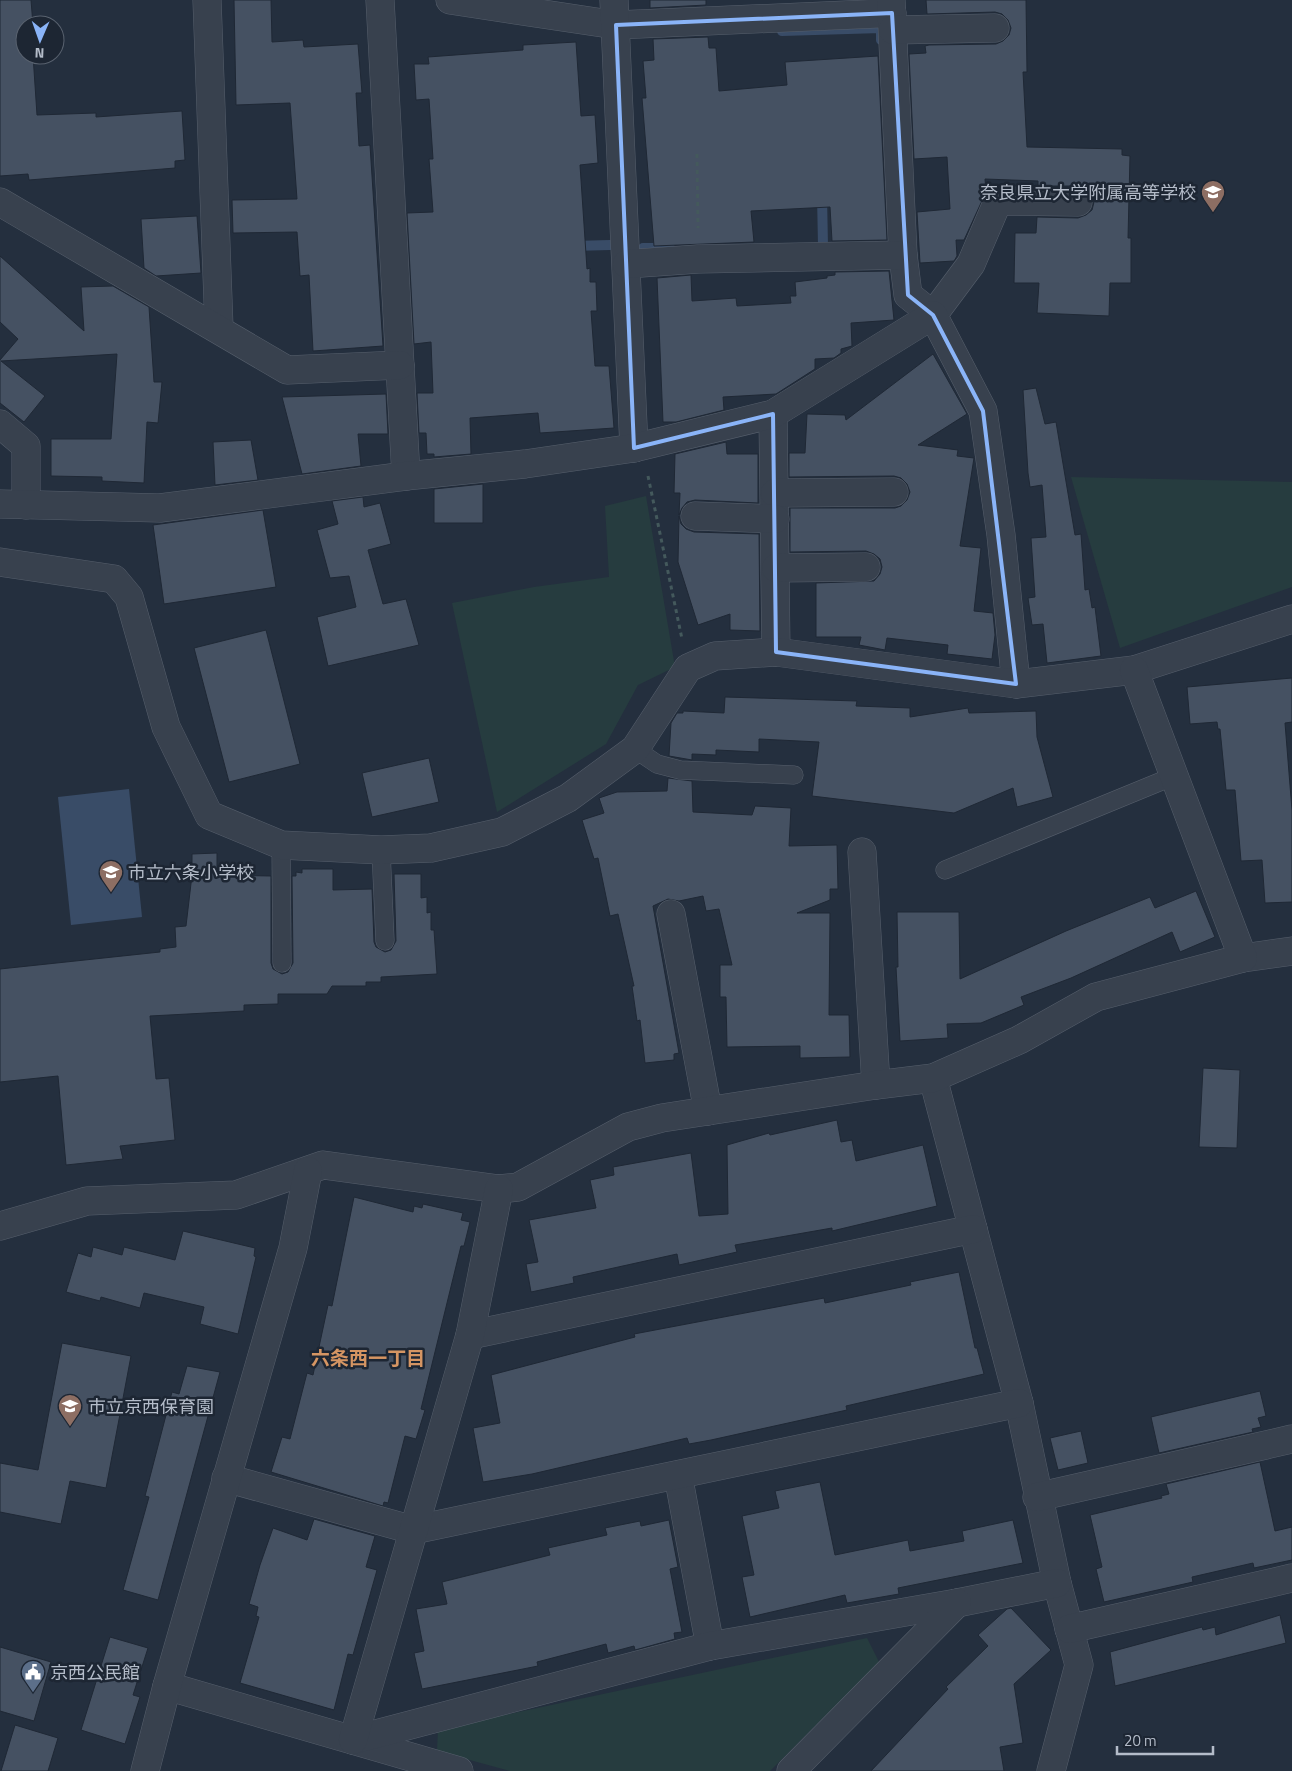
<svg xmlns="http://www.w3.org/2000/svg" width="1292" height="1771" font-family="'Titillium Web','Noto Sans JP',sans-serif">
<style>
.green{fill:#263c3f}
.water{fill:#394c67}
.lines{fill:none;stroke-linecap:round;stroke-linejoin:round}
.stream{stroke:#394c67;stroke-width:10}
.building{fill:#455162;stroke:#1f2835}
.lane-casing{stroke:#565f6c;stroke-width:19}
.street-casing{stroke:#565f6c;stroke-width:29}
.path{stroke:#44595c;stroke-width:3;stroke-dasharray:4 4;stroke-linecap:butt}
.lane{stroke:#38414e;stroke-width:18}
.street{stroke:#38414e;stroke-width:28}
.marked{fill:none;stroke:#8ab4f8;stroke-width:4;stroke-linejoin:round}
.labels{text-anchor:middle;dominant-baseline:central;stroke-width:5;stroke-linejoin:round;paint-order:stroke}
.poi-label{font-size:18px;fill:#b4bcc9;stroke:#1d2633;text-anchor:start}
.neighbourhood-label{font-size:19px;font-weight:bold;fill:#d59563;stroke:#1d2633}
</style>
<rect width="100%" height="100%" fill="#242f3e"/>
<!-- green -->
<g class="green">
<polygon points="1071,477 1292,482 1292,587 1120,648"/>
<polygon points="646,496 675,667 638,685 606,744 497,812 452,603 534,587 609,577 605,506"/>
<polygon points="867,1638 879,1662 770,1771 510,1771 437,1751 438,1729"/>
</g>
<!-- water -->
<polygon class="water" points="129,789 142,917 71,925 58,797"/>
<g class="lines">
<!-- stream -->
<g class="stream">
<polyline points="782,31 881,28 881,40"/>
<polyline points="822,195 823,246"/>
<polyline points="573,246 610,245"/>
<polyline points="643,248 670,248"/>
</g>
</g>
<!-- building -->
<g class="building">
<polygon points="0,0 31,0 33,25 25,25 25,55 33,55 37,115 96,113 96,117 182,111 185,160 175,161 175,168 29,180 28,174 0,176"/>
<polygon points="234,0 271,0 272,42 303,40 304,47 358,44 362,93 356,93 359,146 370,145 383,346 313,351 309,275 300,276 297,232 233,233 232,200 297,199 290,103 236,105"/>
<polygon points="650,0 706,0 706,5 650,8"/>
<polygon points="926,0 1026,0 1027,72 1023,72 1027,147 1122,149 1122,155 1130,156 1128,238 1131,238 1131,283 1110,283 1109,316 1037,313 1039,283 1014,283 1015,233 1036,233 1037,217 1078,218 1086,215 1092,210 1094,202 1092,195 1086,189 1079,186 1038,186 1038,181 985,179 986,192 964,240 956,240 957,256 954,261 920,263 917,212 950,209 947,157 914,159 909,54 926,53 925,46 929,45 996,44 1003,41 1009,35 1011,28 1008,20 1002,14 995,12 927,14"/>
<polygon points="708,37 709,48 716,48 719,91 787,85 785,62 878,56 887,240 832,241 830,207 751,211 754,242 654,246 642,98 646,98 643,61 654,60 653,39"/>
<polygon points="576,42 581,116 595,115 598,163 580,165 587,269 590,268 590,282 596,282 597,311 591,311 595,366 609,366 614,428 540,433 538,413 470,418 471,454 434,457 434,454 427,454 426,433 419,433 417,393 433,393 431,342 414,344 407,213 433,212 429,159 433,159 429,99 416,100 414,64 429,64 428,57 523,50 523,45"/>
<polygon points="197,216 201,273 156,276 144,268 141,219"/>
<polygon points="0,256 84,331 81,287 113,286 149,307 154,382 162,382 158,423 147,422 144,483 102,481 102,477 51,476 51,439 111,439 117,354 1,361 45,396 24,422 0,403 0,360 18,339 0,322"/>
<polygon points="889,271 894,320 851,323 852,346 841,349 841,353 834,358 815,359 815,369 776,394 723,397 724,410 676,422 663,422 657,278 691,275 692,301 736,298 737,306 791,303 790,296 796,296 795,282 827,278 827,276 835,275 835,272"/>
<polygon points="933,354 967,414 918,445 958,450 957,456 974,458 960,546 981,548 974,611 993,613 995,635 992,659 947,654 948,645 887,638 885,650 859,645 861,637 816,637 816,583 874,581 880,574 882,567 880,559 874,554 866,551 790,552 790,508 895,508 901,506 907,500 910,492 907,484 901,478 894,476 789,477 789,453 805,453 807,414 845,415 846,420"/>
<polygon points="1036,388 1045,424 1056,422 1075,535 1081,534 1085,590 1089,589 1092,608 1095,607 1101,656 1047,663 1043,624 1032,625 1028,598 1035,597 1031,538 1046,537 1042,485 1030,487 1028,473 1023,390"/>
<polygon points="386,394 388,434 358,434 361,466 302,474 282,397"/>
<polygon points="251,440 258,480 215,485 213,442"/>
<polygon points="726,442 727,454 758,454 758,503 695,500 687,502 682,508 679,515 680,493 674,493 675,454"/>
<polygon points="483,484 483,523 434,523 434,489"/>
<polygon points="363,497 364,507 380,503 391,544 368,550 383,604 406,599 419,645 328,666 317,617 356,607 349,576 330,578 317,530 338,524 332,501"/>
<polygon points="263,510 276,587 164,604 153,525"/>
<polygon points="679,516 681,524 686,529 694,532 759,534 760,631 730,630 730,614 698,625 678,562"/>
<polygon points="266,630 300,764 229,782 194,648"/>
<polygon points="1292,678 1292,722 1285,723 1292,810 1292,902 1265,903 1262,860 1241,861 1235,790 1226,790 1220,729 1218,729 1217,722 1190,724 1187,687"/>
<polygon points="725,697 857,701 856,706 910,708 910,717 968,708 969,713 1036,711 1037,737 1053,797 1017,807 1013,788 954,813 812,796 819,742 759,739 759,752 716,750 716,755 692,754 692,760 669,756 671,723 677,713 683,713 683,711 724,713"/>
<polygon points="429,758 439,802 372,817 362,773"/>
<polygon points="668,778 692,781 693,812 752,815 755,806 791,808 789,846 837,845 838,889 830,889 830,900 797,913 830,913 829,1015 849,1015 850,1057 800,1058 800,1046 727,1047 726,997 720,997 720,965 732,965 719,909 706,911 703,896 679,901 668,899 653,906 679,1053 674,1054 674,1060 645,1063 640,1020 637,1021 632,986 634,986 618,914 610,916 598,858 594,859 582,820 604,813 599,798 617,792 667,791"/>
<polygon points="217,853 217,875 271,876 271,963 273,969 282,974 288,972 293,963 292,876 296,876 296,872 302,873 302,869 333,869 333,890 372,889 374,942 376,947 385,952 391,950 396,941 394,874 421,874 421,898 427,897 427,913 431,912 431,930 434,930 437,974 381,977 381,982 366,982 366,986 332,986 327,994 278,994 278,1004 244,1005 244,1011 150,1016 156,1079 169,1078 175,1140 120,1146 123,1159 66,1165 58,1076 0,1082 0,969 160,952 160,949 176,947 175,927 186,926 192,875 192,854"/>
<polygon points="1196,891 1215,937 1180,952 1172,932 1071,978 1021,997 1024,1005 981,1023 947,1024 948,1038 900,1041 896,967 898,967 897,912 959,912 960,979 1066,931 1150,897 1155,908"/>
<polygon points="1203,1068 1240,1070 1237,1148 1199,1147"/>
<polygon points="837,1120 841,1142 852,1140 856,1161 923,1145 937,1206 832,1231 832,1228 735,1245 737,1252 679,1265 677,1254 573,1277 574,1283 531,1292 526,1264 538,1262 529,1220 596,1208 590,1180 614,1175 613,1167 691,1153 699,1216 728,1214 727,1145 769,1133 770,1135"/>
<polygon points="354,1197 413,1212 414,1206 422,1208 423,1204 463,1213 461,1220 470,1222 464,1246 461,1246 421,1409 425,1410 416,1439 405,1436 388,1503 384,1502 383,1506 271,1472 282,1437 290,1439 307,1373 313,1375 328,1305 332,1306"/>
<polygon points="183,1231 255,1248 254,1256 256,1257 238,1334 200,1324 204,1307 144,1293 140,1308 101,1297 100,1301 66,1292 78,1253 91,1257 93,1247 122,1255 124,1247 175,1260"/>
<polygon points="959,1272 975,1348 977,1348 984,1374 846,1406 847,1410 711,1440 689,1444 687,1438 532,1474 483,1482 473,1428 500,1423 491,1375 635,1337 634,1334 824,1298 825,1303 911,1285 910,1282"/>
<polygon points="62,1343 131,1356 106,1488 70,1481 61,1524 0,1512 0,1463 38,1470"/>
<polygon points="187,1366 220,1372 158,1600 123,1590 149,1497 145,1496 172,1392 179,1394"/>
<polygon points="1260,1391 1266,1416 1258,1418 1261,1427 1252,1429 1253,1432 1159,1453 1151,1417"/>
<polygon points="1081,1431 1088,1463 1058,1470 1050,1438"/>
<polygon points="1260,1462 1275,1531 1292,1527 1292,1560 1254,1568 1253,1563 1192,1577 1193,1582 1104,1602 1096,1569 1102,1567 1090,1515 1162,1498 1161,1496 1169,1494 1166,1484"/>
<polygon points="820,1482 835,1555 908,1540 910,1551 964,1541 962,1531 1013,1520 1023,1563 898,1588 899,1594 847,1603 845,1595 750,1617 742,1577 754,1575 742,1516 779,1508 775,1491"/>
<polygon points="314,1519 375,1536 366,1567 377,1570 353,1655 348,1654 334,1710 240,1683 259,1617 256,1616 258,1607 249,1604 260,1565 273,1528 307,1540"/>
<polygon points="669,1520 678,1567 670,1569 682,1632 674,1633 675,1639 635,1650 634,1646 608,1653 606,1644 537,1662 538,1666 422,1689 414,1653 424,1651 416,1609 447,1604 442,1582 550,1555 548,1548 607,1535 605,1528 640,1521 641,1526"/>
<polygon points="1011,1608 1051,1650 1014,1684 1023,1743 1000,1747 1004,1771 871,1771 948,1689 946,1687 988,1646 978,1635 1007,1609"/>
<polygon points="1280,1615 1286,1643 1115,1686 1110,1652 1202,1627 1203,1630 1215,1627 1216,1635"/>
<polygon points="110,1637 148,1648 133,1695 140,1697 125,1744 81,1730"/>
<polygon points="0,1647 51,1662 34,1721 0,1711"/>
<polygon points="15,1725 58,1738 48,1771 1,1771"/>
</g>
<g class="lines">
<!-- lane casing -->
<g class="lane-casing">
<g id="lane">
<polyline points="635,749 657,764 680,770 794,775"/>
<polyline points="281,845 282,963"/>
<polyline points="381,850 385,941"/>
<polyline points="945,870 1174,776"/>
</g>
</g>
<!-- street casing -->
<g class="street-casing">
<g id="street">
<polyline points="207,0 219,328"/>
<polyline points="380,0 406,476"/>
<polyline points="450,0 616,25 892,13"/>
<polyline points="614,0 634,448"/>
<polyline points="891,0 903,255 908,295 933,315 971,264 998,201 1078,202"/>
<polyline points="893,30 995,28"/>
<polyline points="0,202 287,370 400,365"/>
<polyline points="627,264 698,259 903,255"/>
<polyline points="773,414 776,652"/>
<polyline points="0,424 26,446 26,505"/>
<polyline points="775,493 894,492"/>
<polyline points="0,504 160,508 406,476 525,464 634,448 773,414 933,315 983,411 1001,535 1016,684"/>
<polyline points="695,516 775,519"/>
<polyline points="0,562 114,579 129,597 166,727 209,815 281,845 381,850 431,848 502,832 568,798 635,749 688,668 715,656 776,652 1016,684 1134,670 1292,619"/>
<polyline points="776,568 866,567"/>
<polyline points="862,852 876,1085"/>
<polyline points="671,914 708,1111"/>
<polyline points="1243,958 1292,951"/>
<polyline points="933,1078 1019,1403 1057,1583 1079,1665 1051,1771"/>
<polyline points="0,1226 87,1201 236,1195 323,1165 499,1189 518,1187 628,1127 662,1118 876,1085 933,1078 1019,1040 1096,997 1243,958 1134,670"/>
<polyline points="470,1335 973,1229"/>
<polyline points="678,1475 710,1646"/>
<polyline points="226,1478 413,1530 1019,1403"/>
<polyline points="1037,1497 1292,1439"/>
<polyline points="1069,1629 1292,1578"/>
<polyline points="167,1686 459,1771"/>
<polyline points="353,1740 710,1646 957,1603 1057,1583"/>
<polyline points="353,1740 470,1335 499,1189"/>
<polyline points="145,1771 167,1686 293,1248 308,1171"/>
<polyline points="791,1771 957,1603"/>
</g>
</g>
<!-- path -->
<g class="path">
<polyline points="697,154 698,228"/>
<polyline points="648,476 682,639"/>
</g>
<!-- lane -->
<use href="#lane" class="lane"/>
<!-- street -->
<use href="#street" class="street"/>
</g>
<!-- marked area -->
<path class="marked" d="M892,13L908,295L933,315L983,411L1016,684L776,652L773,414L634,448L616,25Z"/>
<!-- icons -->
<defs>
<g id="school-pin" transform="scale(1.25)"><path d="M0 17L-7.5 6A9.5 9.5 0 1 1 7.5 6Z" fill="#8d6e63" stroke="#1d2633"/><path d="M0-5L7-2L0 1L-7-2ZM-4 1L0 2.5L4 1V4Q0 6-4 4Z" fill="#fff"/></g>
<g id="civic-pin" transform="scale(1.25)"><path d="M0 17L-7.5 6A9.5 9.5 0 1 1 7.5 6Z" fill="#5c6f8a" stroke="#1d2633"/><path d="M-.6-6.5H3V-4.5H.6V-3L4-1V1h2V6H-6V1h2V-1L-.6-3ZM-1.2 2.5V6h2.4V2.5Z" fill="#fff"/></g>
</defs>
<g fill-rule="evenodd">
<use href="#school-pin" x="1213" y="192"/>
<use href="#school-pin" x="111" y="872"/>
<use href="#school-pin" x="70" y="1406"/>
<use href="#civic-pin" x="33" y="1672"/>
</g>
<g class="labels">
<!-- poi labels -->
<g class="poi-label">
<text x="1196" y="192" text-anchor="end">奈良県立大学附属高等学校</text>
<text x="128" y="872">市立六条小学校</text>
<text x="88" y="1406">市立京西保育園</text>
<text x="50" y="1672">京西公民館</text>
</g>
<!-- neighbourhood labels -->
<g class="neighbourhood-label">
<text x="368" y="1357">六条西一丁目</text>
</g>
</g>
<!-- north arrow -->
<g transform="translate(40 40) rotate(182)"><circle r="24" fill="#1d2633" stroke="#59626f"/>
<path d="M0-4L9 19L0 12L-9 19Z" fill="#8ab4f8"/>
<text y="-8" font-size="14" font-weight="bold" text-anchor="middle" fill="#b4bcc9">N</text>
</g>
<!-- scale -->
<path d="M1117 1746v8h96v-8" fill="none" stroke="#b4bcc9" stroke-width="2.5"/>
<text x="1124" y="1746" font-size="15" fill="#b4bcc9" stroke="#1d2633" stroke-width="4" paint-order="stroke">20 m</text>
</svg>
